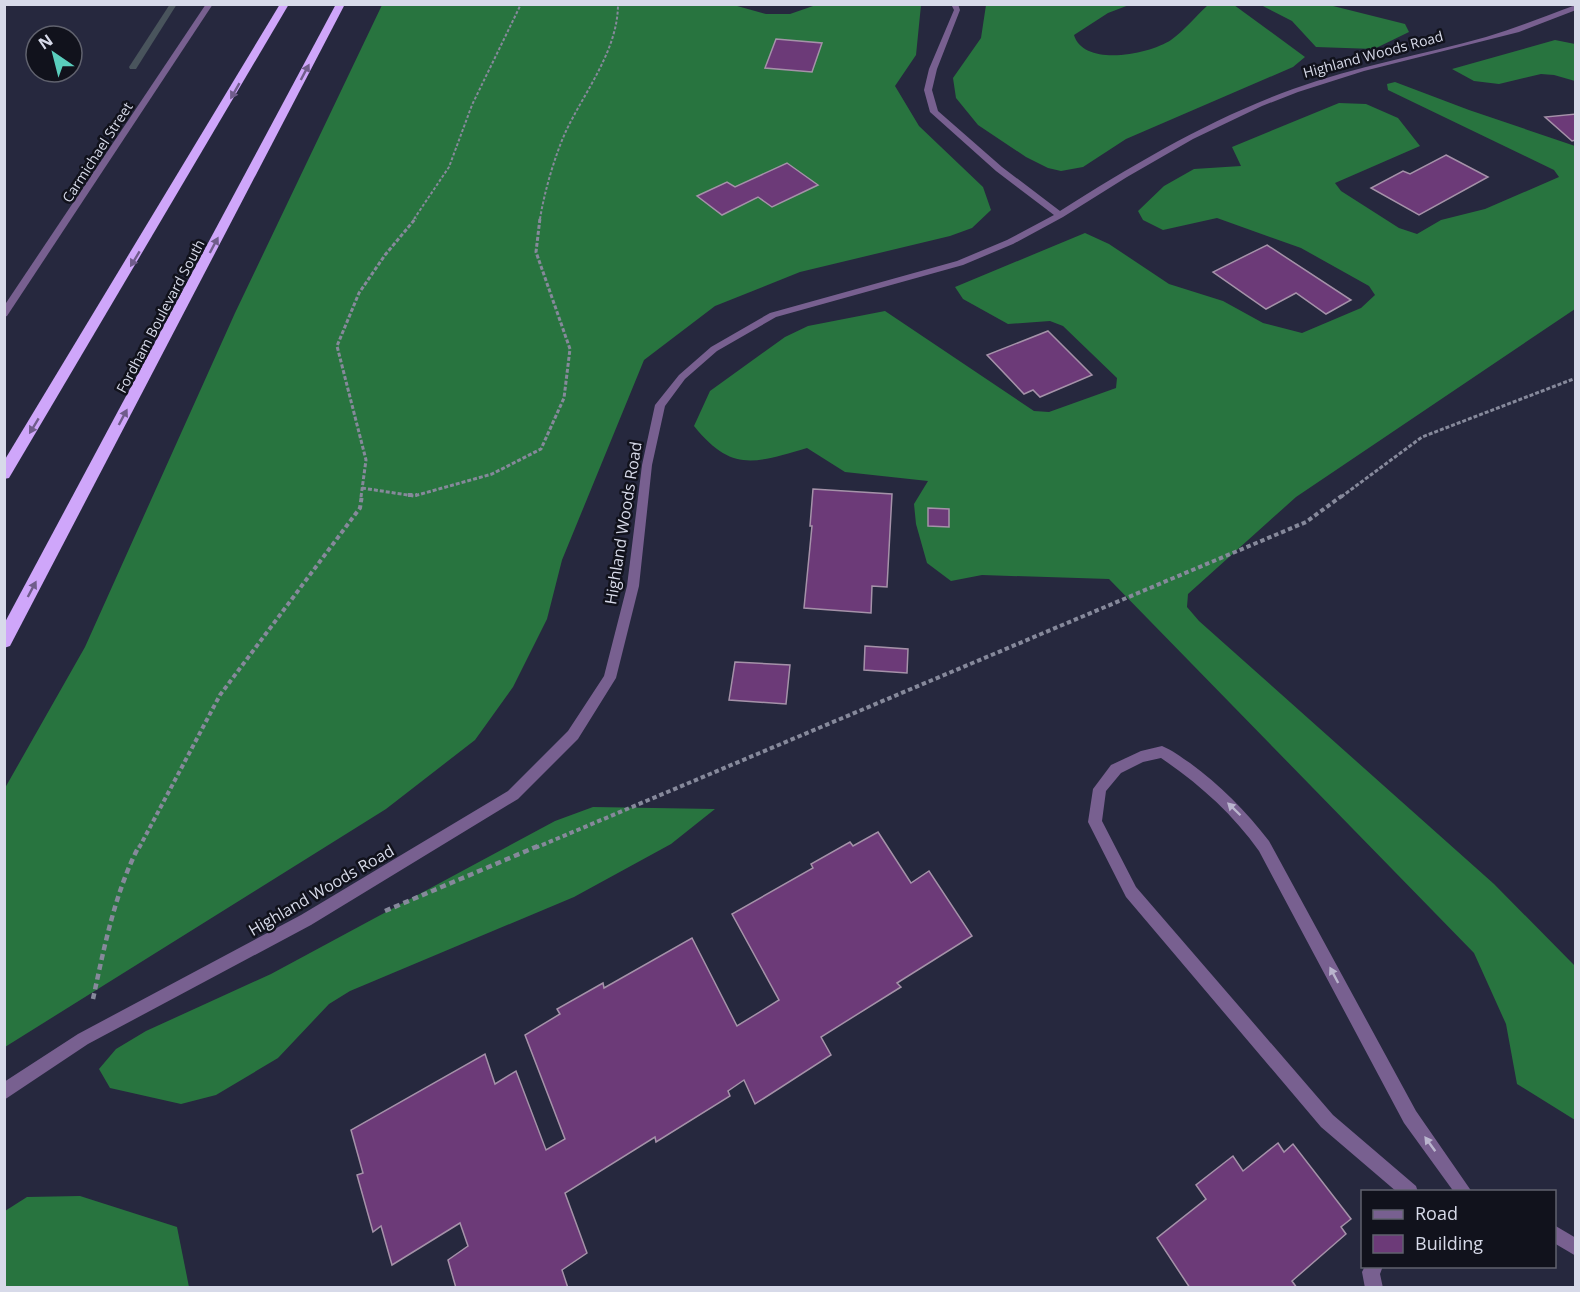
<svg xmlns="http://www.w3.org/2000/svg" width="1580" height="1292" font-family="'Open Sans',sans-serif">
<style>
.forest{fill:#28743f}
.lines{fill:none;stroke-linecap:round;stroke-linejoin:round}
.stream{fill:#49545c;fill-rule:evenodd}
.building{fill:#6c3a78;stroke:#a592a9;stroke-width:1.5}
.path-far3{stroke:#86899b;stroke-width:2;stroke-dasharray:3 2;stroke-linecap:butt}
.path-far2{stroke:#86899b;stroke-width:3;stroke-dasharray:4 2;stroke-linecap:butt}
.path-far1{stroke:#86899b;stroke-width:4;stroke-dasharray:4.5 3;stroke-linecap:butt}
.path{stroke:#86899b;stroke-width:4.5;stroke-dasharray:6 4;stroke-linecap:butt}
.service{fill:#786090;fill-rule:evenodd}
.minor{fill:#786090;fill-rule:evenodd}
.trunk{fill:#cfa6fa;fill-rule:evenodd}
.oneway{fill:#705c8b}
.oneway2{fill:#bab5ce}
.labels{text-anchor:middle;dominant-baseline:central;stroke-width:5;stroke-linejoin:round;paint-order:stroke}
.far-street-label{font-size:14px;fill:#d7dae9;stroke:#11121c}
.street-label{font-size:16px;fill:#d7dae9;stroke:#11121c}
</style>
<rect width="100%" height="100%" fill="#26283e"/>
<!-- forest -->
<g class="forest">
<polygon points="730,4 766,14 790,14 816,5 921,5 916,55 895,86 919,126 983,187 991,210 972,228 950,236 800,272 715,306 644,360 562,560 547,619 513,687 475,740 386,809 5,1047 5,788 85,647 235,313 382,5"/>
<path d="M986,5H1129L1108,13L1074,35C1084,68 1150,54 1171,40C1184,31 1196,16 1208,5H1234L1305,57L1293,67L1126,139L1083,167L1061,171L1048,168L1026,157L978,125L956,98L953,78L981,38Z"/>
<polygon points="1261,5 1329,5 1405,24 1409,32 1374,49 1316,47 1292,21"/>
<polygon points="1555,40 1575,44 1575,81 1554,75 1541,74 1499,84 1474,81 1452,69"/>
<path d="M1395,82L1469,110L1575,146V309L1296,497L1188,594L1187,607L1199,621L1494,884L1575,966V1120L1517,1084L1506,1024L1474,953L1109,579L982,575L951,581L927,563L916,524L914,504L928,481L845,472L807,448C755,463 732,473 694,426L710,391L785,337L808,326L885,311L1034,411L1049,412L1116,388L1117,378L1063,326L1050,321L1008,324L963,299L955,287L1085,233L1109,244L1169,284L1223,301L1263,323L1302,333L1361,308L1375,295L1369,286L1301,248L1217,218L1163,230L1143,220L1138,211L1164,186L1194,169L1241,166L1232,147L1339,103L1366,104L1398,118L1420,146L1335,183L1341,191L1399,228L1417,234L1441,220L1485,209L1559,177L1554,170L1388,90L1387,84Z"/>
<polygon points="593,807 715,809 671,844 574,897 350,991 329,1004 278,1058 216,1095 181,1104 110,1088 99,1069 116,1049 146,1031 271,974 555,821"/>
<polygon points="80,1196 177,1227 189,1287 5,1287 5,1211 27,1197"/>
</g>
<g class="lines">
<!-- stream -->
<polygon class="stream" points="170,4 177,4 136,69 130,69 129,67"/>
</g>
<!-- building -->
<g class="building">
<polygon points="776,39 822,43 812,72 765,68"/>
<polygon points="1576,114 1576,140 1572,141 1545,117"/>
<polygon points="1446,155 1488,177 1419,215 1371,188 1403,171 1410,174"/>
<polygon points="787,163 818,185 772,207 758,197 722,215 697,196 727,182 735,187"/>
<polygon points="1267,245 1351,300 1326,314 1296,293 1266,309 1213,272"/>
<polygon points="1048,331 1092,375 1040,397 1033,390 1024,394 987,355"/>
<polygon points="813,489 892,494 887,587 872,586 871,613 804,608 812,526 810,526"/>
<polygon points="928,508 949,509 949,527 928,526"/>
<polygon points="865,646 908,649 907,673 864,670"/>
<polygon points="735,662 790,665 786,704 729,700"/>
<polygon points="878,832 911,883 929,871 972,936 897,983 901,987 821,1037 831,1055 755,1104 744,1080 728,1091 730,1096 656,1142 655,1137 565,1193 587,1253 562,1270 568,1288 456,1288 448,1260 468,1246 460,1223 392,1265 381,1226 373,1232 357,1175 363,1173 351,1130 485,1054 495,1084 516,1071 546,1150 565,1139 525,1035 560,1014 557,1009 603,983 604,988 692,938 737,1026 779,1000 732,914 813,868 811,864 850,842 853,846"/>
<polygon points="1278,1143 1284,1152 1293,1144 1351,1219 1341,1227 1346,1234 1292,1281 1297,1288 1190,1288 1157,1238 1206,1199 1196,1185 1233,1156 1243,1171"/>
</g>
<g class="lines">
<!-- path-far3 -->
<g class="path-far3">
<polyline points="414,219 449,167 472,105 521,4"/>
<path d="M540,219C544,193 555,155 566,131C585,91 618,50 618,4"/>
</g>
<!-- path-far2 -->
<g class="path-far2">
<polyline points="362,488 414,496 492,474 541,449 564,398 570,349 536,252 540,218"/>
<polyline points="361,497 366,460 337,346 359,293 385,255 416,218"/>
<polyline points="1341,497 1422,437 1576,378"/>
</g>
<!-- path-far1 -->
<g class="path-far1">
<polyline points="408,495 417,495"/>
<polyline points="139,848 220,695 360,508 362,495"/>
<polyline points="535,848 1306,522 1343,495"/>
</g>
<!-- path -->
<g class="path">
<polyline points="385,911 538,846"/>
<path d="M93,999C104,948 115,892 139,846"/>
</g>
<!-- service -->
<g class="service">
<path d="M1162,746C1172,750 1181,757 1190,763C1220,785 1246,811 1269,841L1416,1111L1472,1192H1454L1404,1123L1259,851C1232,813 1199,784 1161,758L1143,762L1121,773L1106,791L1102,821L1136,887L1333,1115L1416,1186L1418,1192H1397L1321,1127L1126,897L1088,822L1093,789L1111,765L1141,751Z"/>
<polygon points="1554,1225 1576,1238 1576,1256 1554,1243"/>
<polygon points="1365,1266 1383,1266 1380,1274 1383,1288 1365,1288 1362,1272"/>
</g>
<!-- minor -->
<g class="minor">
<polygon points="206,4 213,4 7,316 4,317 4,306"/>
<path d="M951,4H958L960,10L937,69L932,90L938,111L1002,167L1060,211C1134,164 1210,119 1293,89C1356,66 1422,55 1486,37C1517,28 1545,16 1576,5V10L1519,32L1364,71L1298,92L1262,106L1193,139L1127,177L1063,217L1013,244L963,265L776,317L717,351L685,379L665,406L652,465L639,586L616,678L578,739L518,799L311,925L88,1044L4,1100V1082L78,1034L301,915L508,791L568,731L604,676L627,586L642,465L655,405L679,375L711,347L770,313L957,261L1007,240L1054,215L996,171L930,112L924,90L929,69L954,10Z"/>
</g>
<!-- trunk -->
<g class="trunk">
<polygon points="280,4 289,4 9,478 4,479 4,461"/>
<polygon points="336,4 345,4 10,646 4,648 4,624"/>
</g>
</g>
<!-- one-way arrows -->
<defs><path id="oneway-solid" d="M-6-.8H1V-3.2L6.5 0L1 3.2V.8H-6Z" transform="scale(1.5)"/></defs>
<g class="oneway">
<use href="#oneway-solid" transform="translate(305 72) rotate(-62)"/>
<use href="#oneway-solid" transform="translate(235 91) rotate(120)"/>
<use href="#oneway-solid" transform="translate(214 245) rotate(-62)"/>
<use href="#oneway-solid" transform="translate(135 259) rotate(121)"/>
<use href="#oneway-solid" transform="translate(123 417) rotate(-62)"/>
<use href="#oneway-solid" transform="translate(34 426) rotate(121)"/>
<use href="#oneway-solid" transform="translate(32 589) rotate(-62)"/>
</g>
<g class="oneway2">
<use href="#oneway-solid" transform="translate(1234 809) rotate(-136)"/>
<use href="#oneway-solid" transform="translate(1334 975) rotate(-118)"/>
<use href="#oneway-solid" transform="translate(1430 1144) rotate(-126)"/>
</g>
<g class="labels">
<!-- far-street labels -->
<g class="far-street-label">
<text transform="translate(1373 54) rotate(-15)">Highland Woods Road</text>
<text transform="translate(97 152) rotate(-57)">Carmichael Street</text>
<text transform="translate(160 316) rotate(-62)">Fordham Boulevard South</text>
</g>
<!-- street labels -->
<g class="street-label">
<text transform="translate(623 523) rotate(-81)">Highland Woods Road</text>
<text transform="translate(321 890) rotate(-30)">Highland Woods Road</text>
</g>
</g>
<!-- border -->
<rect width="1580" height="1292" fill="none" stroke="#d7dae9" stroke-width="12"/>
<!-- legend -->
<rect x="1361" y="1190" width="195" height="78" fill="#11121c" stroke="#60626e" stroke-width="1.5"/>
<rect x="1373" y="1210" width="30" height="9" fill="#786090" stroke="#60626e" stroke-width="1.5"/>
<text x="1415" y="1220" font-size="18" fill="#d7dae9">Road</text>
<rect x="1373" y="1235" width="30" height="18" fill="#6c3a78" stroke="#60626e" stroke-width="1.5"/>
<text x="1415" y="1250" font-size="18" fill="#d7dae9">Building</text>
<!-- north arrow -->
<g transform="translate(54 54) rotate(325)"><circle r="28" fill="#11121c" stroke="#60626e" stroke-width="1.5"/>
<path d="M0-4.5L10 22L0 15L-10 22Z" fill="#5acebd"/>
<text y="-9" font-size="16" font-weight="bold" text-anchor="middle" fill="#d7dae9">N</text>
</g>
</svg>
